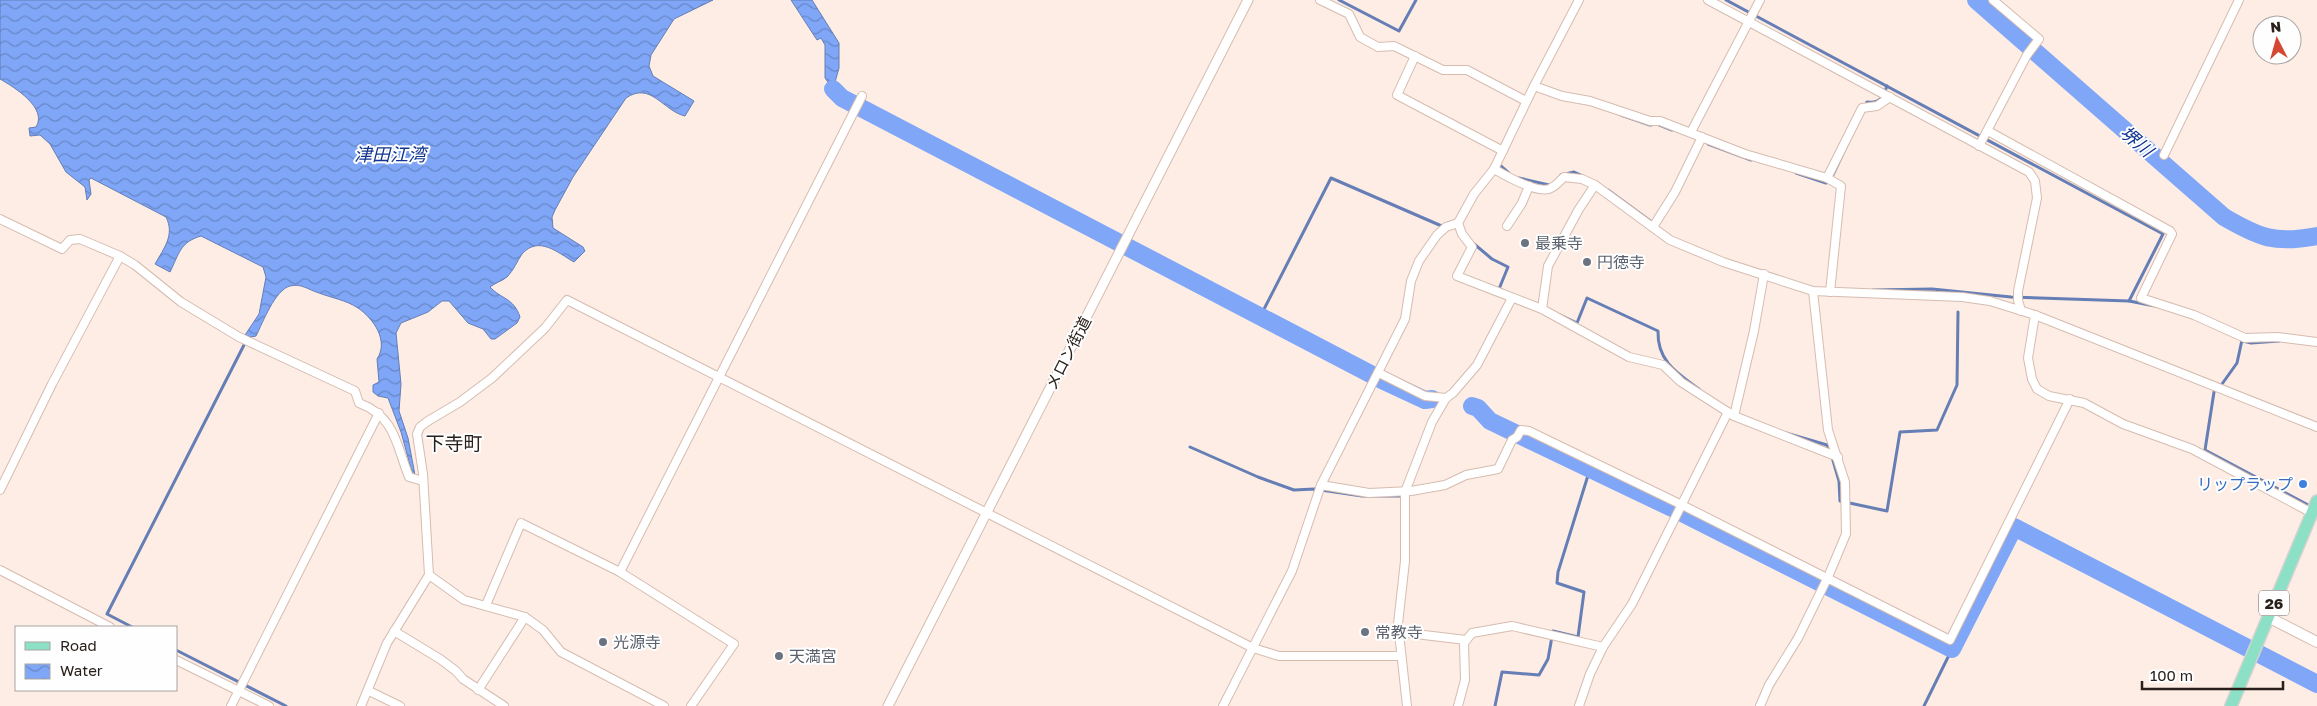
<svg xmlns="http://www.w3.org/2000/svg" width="2317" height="706" font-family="'Golos Text','Noto Sans JP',sans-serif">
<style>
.water{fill:url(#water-waves);stroke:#657eb5}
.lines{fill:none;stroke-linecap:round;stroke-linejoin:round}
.stream{stroke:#657eb5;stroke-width:3}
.river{stroke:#7fa6f7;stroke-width:18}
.minor-casing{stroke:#d6bcaf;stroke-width:10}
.tertiary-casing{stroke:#d6bcaf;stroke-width:11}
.secondary-casing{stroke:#d6bcaf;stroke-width:12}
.primary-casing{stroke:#d4d2d1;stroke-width:14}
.minor{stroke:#fff;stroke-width:8}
.tertiary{stroke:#fff;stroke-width:9}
.secondary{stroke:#fff;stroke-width:10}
.primary{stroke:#8ce0c5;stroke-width:11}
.worship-dot{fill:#6b7280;stroke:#fefefe;stroke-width:2}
.shop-dot{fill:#3f7fe0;stroke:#fefefe;stroke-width:2}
.labels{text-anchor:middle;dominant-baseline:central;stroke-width:4;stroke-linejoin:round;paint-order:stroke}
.shield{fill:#fefefe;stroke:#69635f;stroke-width:1}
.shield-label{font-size:15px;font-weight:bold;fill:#29201b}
.worship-label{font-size:16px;fill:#5b616d;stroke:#fefefe;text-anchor:start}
.street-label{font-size:16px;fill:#29201b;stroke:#fefefe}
.shop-label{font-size:16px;fill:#366cbe;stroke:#fefefe;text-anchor:end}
.water-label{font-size:18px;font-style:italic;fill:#10348f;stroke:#fefefe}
.quarter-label{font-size:19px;fill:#29201b;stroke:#fefefe}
</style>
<defs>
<pattern id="water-waves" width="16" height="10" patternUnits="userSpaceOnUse" patternTransform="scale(1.25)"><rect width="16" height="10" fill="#7fa6f7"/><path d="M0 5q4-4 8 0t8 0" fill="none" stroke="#6887c7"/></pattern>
</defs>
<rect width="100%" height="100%" fill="#fdede5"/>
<!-- water -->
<g class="water">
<path d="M0,0H713L674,19L651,55L649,66L653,76L694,101L685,116C663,111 651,81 626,98L573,177L555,210L552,217L553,228L583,247L585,251L574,262C558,253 539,235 522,254C517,261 514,270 507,277C502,281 495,283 490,287C501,299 514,298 520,317L517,323L495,339H491L483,329L468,323L449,301H442L428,312L401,323L396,333L401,384L399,411L408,438L415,475L413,476L401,432L388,398L378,396L373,392V385L379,382L377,359C389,341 374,319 358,308C346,300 332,298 319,293C309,290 301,283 290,286C275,290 263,322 256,336L251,337L245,335L259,314L266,277L263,267L201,236C180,242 179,254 170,272L155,264C164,248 175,235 166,217L91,178L89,180L91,194L87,200L85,187L66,172L50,144L40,135L30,136L29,128L36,127C48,108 14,87 0,79Z"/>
<polygon points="791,0 812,0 839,43 839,68 833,89 825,78 825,45 821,38 817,40"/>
</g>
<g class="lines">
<!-- stream -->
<g class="stream">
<polyline points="1339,0 1399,31 1416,0"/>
<polyline points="1726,0 2163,234 2129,301 2155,306"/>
<polyline points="1621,115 1650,125 1657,124 1672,130"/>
<polyline points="1708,144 1751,160"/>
<polyline points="1500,165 1509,173"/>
<path d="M1796,173L1826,183L1831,179L1867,102C1880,104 1883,97 1887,86"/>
<polyline points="1561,175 1574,172 1583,176"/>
<polyline points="1519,178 1549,185"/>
<polyline points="1608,190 1653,223"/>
<polyline points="1473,243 1492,259 1508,267 1499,289 1502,290"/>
<polyline points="1873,290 1932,289 2011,297 2129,301"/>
<path d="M1560,315L1577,323L1587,298L1658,331C1657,361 1677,373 1699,389"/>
<polyline points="1260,317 1331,178 1444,227"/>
<polyline points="2243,341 2251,343 2279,341"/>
<polyline points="2222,384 2237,363 2242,340 2240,339"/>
<polyline points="2214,392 2205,450 2312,507"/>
<polyline points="1786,433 1827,445 1829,451"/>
<polyline points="1190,447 1258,477 1294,490 1314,489 1362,496 1402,496"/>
<polyline points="1832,457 1839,481 1840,501 1887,511 1900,432 1937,430 1957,385 1958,312"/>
<polyline points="132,627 107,614 244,345"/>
<polyline points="176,650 286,706"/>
<polyline points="1495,706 1502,672 1539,675 1548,659 1553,631 1578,637 1584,592 1557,583 1558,572 1590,469"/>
<polyline points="1924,706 1952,649"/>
</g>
<!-- river -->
<g class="river">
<path d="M1976,0L2224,217C2260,238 2275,244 2317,236"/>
<polyline points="833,89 842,98 1382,380 1425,400 1432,399"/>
<polyline points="1472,406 1478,408 1490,421 1672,508 1952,649 2014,527 2317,684"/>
</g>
<!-- minor casing -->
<g class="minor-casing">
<g id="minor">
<polyline points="1320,0 1349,14 1360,37 1378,47 1394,46 1443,70 1467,70 1526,101"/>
<polyline points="1579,0 1534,86 1494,169 1474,194 1458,223 1462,234 1472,247 1457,276 1542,309 1629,357 1663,365 1681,382 1734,416 1838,457"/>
<polyline points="1708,0 2029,172 2035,181 2037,198 2018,291 2018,300 2021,311"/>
<polyline points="1415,56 1397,95 1503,151"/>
<polyline points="1534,86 1562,96 1590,101 1650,121 1660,121 1745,154 1827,178 1841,186 1830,292"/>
<polyline points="1988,131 2170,231 2172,234 2141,298 2194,315 2245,338 2277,337 2317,342"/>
<polyline points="1691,132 1760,0"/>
<polyline points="1979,146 2027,55 2039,39 1993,0"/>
<polyline points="2164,155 2239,0"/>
<path d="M1494,169C1506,176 1536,193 1549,189C1555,187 1560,181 1564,177L1582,179L1595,185L1670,240L1723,262L1813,291L1962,297L1990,301L2035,315L2317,427"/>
<polyline points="1827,178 1862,108 1877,106 1890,97"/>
<path d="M0,219L62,249L70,240L80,239L120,256L135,265L181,302L239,337L355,391L359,403C396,417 396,445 409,477L423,481"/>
<polyline points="1507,226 1522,203 1529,186"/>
<polyline points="1653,227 1675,192 1702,137"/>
<polyline points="1542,309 1548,266 1579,209 1595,185"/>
<polyline points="2035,315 2028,358 2032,379 2037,389 2049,396 2084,403 2123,424 2192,449 2312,513"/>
<polyline points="1379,373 1425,396 1446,398"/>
<polyline points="1734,416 1754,331 1764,274"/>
<polyline points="1321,485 1369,493 1411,491 1445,485 1466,475 1498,469 1512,440 1517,437 1521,430 1529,431 1682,505 1950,640 2070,399"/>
<polyline points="0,490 52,384 120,256"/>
<polyline points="0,570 110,627"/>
<polyline points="620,572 862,96"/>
<polyline points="429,575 464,600 525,617 543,630 561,652 664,706"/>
<polyline points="486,605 521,523 620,572 734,644 691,706"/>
<polyline points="394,631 440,659 456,671 463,679 504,706"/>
<polyline points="1399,632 1466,640"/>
<polyline points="176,660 269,706"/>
<polyline points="478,690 525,617"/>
<polyline points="369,691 400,706"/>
<polyline points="231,706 379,413"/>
<polyline points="361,706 387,643 429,575 423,474 417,434 420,427 428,421 460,402 492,378 545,328 567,300 1253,648 1279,656 1400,656"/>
<polyline points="1223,706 1292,571 1321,485 1405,319 1411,281 1419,261 1437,235 1446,227 1458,223"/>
<polyline points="1407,706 1398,624 1405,561 1405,492 1432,422 1446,398 1453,393 1477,365 1512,298"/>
<polyline points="1458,706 1465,680 1464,643 1472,633 1512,626 1603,647"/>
<polyline points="1579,706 1590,674 1603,647 1632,604 1728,412"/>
<polyline points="1760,706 1769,685 1798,638 1828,577 1846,534 1845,482 1828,430 1813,291"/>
</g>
</g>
<!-- tertiary casing -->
<g class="tertiary-casing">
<polyline id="tertiary" points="888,706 1248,0"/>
</g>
<!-- secondary casing -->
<g class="secondary-casing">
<polyline id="secondary" points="2268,617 2317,642"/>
</g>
<!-- primary casing -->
<g class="primary-casing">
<polyline id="primary" points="2231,706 2317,501"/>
</g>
<!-- minor -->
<use href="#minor" class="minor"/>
<!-- tertiary -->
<use href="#tertiary" class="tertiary"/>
<!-- secondary -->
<use href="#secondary" class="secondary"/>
<!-- primary -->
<use href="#primary" class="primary"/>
</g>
<!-- markers -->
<g class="worship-dot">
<circle cx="1525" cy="243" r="5"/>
<circle cx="1587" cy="262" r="5"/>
<circle cx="1365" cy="632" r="5"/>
<circle cx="603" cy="642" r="5"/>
<circle cx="779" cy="656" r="5"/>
</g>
<circle class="shop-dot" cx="2303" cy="484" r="5"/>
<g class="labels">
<!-- shield labels -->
<rect class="shield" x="2259" y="590.5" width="30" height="25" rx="4"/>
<g class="shield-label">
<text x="2274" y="603">26</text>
</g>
<!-- worship labels -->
<g class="worship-label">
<text x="1535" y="243">最乗寺</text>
<text x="1597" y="262">円徳寺</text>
<text x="1375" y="632">常教寺</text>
<text x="613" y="642">光源寺</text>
<text x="789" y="656">天満宮</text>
</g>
<!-- street labels -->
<g class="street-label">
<text transform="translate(1068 353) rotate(-63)">メロン街道</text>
</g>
<!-- shop labels -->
<g class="shop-label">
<text x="2293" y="484">リップラップ</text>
</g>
<!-- water labels -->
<g class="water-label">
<text transform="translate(2137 141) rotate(41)">堺川</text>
<text x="390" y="154">津田江湾</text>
</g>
<!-- quarter labels -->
<g class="quarter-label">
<text x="454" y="442">下寺町</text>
</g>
</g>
<!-- legend -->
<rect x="15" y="626" width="162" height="65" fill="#fefefe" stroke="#a9a5a3"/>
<rect x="25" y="642" width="25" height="8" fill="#8ce0c5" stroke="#a9a5a3"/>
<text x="60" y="651" font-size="15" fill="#29201b">Road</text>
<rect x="25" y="664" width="25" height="15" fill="url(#water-waves)" stroke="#a9a5a3"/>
<text x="60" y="676" font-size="15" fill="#29201b">Water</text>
<!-- north arrow -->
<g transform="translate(2277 40) rotate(354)"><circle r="24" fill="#fefefe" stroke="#a9a5a3"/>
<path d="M0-4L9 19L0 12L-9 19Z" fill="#d34733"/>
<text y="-8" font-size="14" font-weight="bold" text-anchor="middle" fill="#29201b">N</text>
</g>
<!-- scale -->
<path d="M2142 681v8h141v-8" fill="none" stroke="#29201b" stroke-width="2.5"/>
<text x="2150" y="681" font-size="15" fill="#29201b" stroke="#fefefe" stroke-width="4" paint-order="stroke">100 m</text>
</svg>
